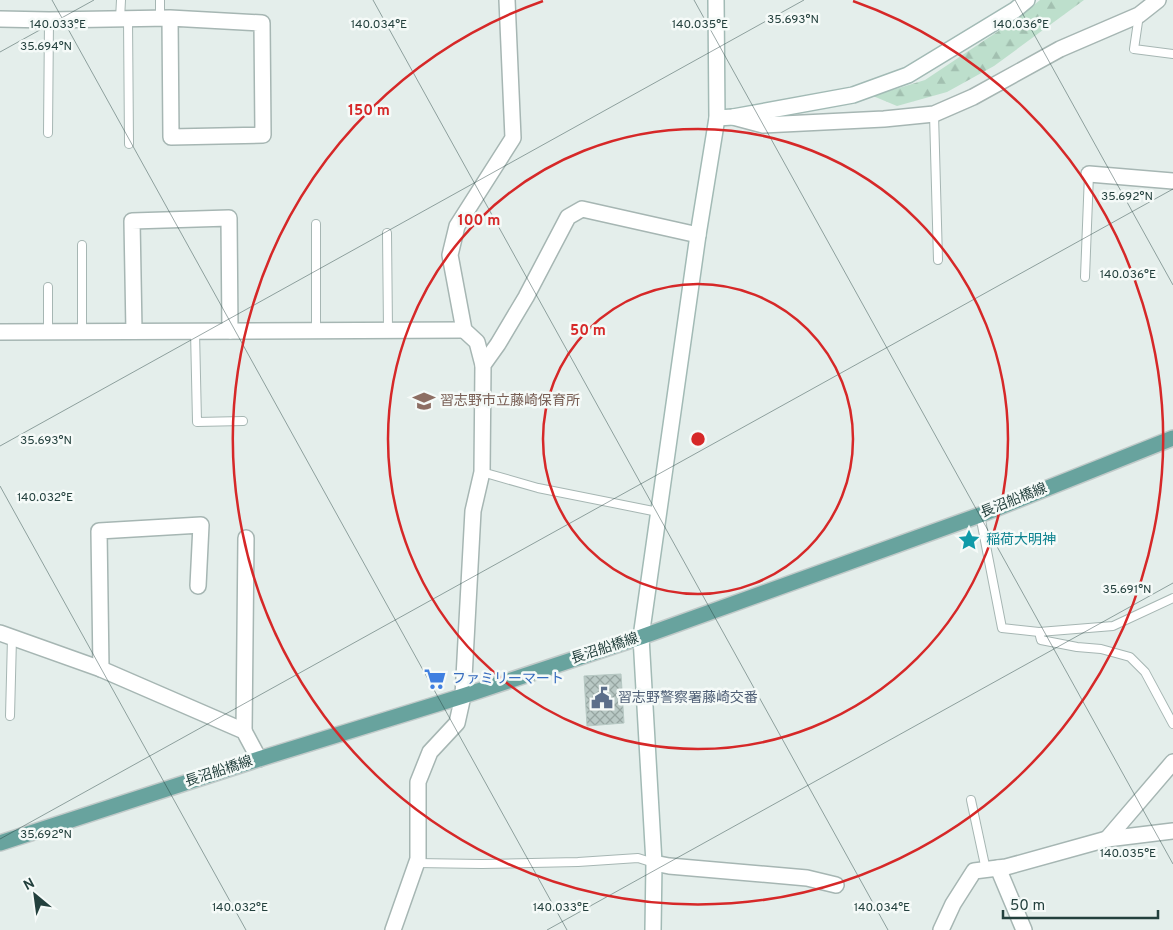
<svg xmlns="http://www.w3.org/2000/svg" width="1173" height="930" font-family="Overpass,'Noto Sans JP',sans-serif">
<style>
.forest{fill:url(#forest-firs)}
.building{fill:url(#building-cross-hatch);stroke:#b6c8c3}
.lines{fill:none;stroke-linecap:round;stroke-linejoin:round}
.lane-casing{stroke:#a6b6b3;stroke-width:10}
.street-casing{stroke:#a6b6b3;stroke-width:18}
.secondary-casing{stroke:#a2bab5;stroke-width:18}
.primary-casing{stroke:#c1cac9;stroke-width:18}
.lane{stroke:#fff;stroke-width:8}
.street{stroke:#fff;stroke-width:15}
.secondary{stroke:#fff;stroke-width:15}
.primary{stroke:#68a39e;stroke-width:15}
.ticks{fill:none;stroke:#23403d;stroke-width:1;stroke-opacity:0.45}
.ring{fill:none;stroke:#d62828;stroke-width:2.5}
.labels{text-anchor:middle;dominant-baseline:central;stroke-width:5;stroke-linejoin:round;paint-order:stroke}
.education-label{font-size:14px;fill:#785e54;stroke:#f5faf8;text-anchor:start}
.street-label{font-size:14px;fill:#23403d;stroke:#f5faf8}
.culture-label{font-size:14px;fill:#0d838f;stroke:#f5faf8;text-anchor:start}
.shop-label{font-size:14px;fill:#366cbe;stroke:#f5faf8;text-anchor:start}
.service-label{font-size:14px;fill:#4e5e75;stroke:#f5faf8;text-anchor:start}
.ticks-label{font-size:12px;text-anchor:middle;fill:#23403d;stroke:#f5faf8;stroke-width:5;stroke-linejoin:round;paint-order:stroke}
.centre{fill:#d62828;stroke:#f5faf8;stroke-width:2.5}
.ring-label{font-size:15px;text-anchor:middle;font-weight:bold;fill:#d62828;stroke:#f5faf8;stroke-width:5;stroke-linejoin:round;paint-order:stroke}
</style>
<defs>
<pattern id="forest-firs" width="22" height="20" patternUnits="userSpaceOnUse" patternTransform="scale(1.25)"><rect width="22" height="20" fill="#bddfcc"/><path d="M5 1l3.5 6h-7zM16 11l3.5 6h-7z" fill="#a2c0b0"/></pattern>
<pattern id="building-cross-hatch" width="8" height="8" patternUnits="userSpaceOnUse" patternTransform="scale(1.25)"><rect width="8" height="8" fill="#b9c9c5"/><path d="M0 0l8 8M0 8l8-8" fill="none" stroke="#96a5a1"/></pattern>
</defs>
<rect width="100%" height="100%" fill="#e4eeeb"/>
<!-- forest -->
<polygon class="forest" points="1040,0 1084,0 994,66 947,92 897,106 873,96 925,80 1018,18"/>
<!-- building -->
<polygon class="building" points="621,674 624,723 587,726 584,676"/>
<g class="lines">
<!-- lane casing -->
<g class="lane-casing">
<g id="lane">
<polyline points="160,0 160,19"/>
<polyline points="1139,15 1134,49 1173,54"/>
<polyline points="120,19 121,0"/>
<polyline points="128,19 129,144"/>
<polyline points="934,114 938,260"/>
<polyline points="48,133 49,20"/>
<polyline points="387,233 388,330"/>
<polyline points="1085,277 1089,174"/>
<polyline points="316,330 316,224"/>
<polyline points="82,331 82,245"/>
<polyline points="195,331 197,422 243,421"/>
<polyline points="48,332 48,287"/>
<polyline points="482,472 538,488 658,512"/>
<polyline points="980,515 1002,628 1039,632 1113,626 1173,598"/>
<polyline points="1039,632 1041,640 1077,647 1101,649 1130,657 1145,672 1173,724"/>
<polyline points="10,716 12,638"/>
<polyline points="971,800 986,870"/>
<polyline points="416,863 482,864 578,862 638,858 654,863"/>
</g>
</g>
<!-- street casing -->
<g class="street-casing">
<g id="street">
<polyline points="0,19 49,20 170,18 262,23 263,135 171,137 170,18"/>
<polyline points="733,117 763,125 884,119 934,114 973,97 1060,49 1139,15 1158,0"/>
<polyline points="1089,174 1173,181"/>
<polyline points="134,331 132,221 229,218 230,331"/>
<polyline points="0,332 464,330"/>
<polyline points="483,365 477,342 464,330 450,255 457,226 513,138 507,0"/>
<polyline points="0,633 101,669 244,731 259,759"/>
<polyline points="101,669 99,531 201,525 198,586"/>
<polyline points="244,731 246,538"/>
<polyline points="1107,839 1173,762"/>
<polyline points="654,863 669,866 807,878 836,885"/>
<polyline points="998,868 1024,930"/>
<polyline points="393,930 418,859 418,782 430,752 457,723 463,696 473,511 482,472 483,365 498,344 526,297 568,217 582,209 698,235"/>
<polyline points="941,930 953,904 974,871 1006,867 1107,839 1173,831"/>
</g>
</g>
<!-- secondary casing -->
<g class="secondary-casing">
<g id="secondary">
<polyline points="717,118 733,117 853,95 908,75 1015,10 1027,0"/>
<polyline points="653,930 654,863 641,637 698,235 717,118 716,0"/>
</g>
</g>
<!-- primary casing -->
<g class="primary-casing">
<polyline id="primary" points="0,843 259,759 463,696 641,637 980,515 1173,438"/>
</g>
<!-- lane -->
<use href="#lane" class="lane"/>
<!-- street -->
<use href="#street" class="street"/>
<!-- secondary -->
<use href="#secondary" class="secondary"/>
<!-- primary -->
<use href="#primary" class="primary"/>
</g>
<!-- ticks -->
<path class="ticks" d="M52,0L567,930M373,0L888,930M694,0L1173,864M1015,0L1173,285M0,52L94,0M0,446L804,0M0,486L246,930M0,839L1173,189M547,930L1173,583"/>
<!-- distance rings -->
<g class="ring">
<circle cx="698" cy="439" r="155"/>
<circle cx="698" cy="439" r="310"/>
<path d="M853 1A465 465 0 1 1 543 1"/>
</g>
<!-- icons -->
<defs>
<g id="school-bare" transform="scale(1.725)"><path d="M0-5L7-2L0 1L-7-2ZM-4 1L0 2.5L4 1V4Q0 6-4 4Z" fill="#8d6e63" stroke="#f5faf8" stroke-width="2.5" paint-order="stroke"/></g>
<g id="sight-bare" transform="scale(1.725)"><path d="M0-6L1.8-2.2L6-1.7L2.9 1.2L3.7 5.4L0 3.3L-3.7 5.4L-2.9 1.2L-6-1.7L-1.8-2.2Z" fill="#0f9aa8" stroke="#f5faf8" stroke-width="2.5" paint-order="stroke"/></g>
<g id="supermarket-bare" transform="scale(1.725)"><path d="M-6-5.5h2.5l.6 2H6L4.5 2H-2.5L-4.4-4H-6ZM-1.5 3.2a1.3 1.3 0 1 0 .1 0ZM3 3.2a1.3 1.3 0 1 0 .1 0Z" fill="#3f7fe0" stroke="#f5faf8" stroke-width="2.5" paint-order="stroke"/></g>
<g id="civic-bare" transform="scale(1.725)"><path d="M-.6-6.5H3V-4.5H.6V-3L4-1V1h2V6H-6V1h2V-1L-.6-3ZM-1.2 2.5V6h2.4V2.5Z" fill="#5c6f8a" stroke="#f5faf8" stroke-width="2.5" paint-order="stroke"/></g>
</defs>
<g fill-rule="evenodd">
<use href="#school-bare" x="424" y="401"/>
<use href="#sight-bare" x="969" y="540"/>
<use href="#supermarket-bare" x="435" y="679"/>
<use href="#civic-bare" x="602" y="698"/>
</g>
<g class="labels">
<!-- education labels -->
<g class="education-label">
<text x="440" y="401">習志野市立藤崎保育所</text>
</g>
<!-- street labels -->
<g class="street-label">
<text transform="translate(1014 501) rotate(-22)">長沼船橋線</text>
<text transform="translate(605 649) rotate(-18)">長沼船橋線</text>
<text transform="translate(219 772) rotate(-18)">長沼船橋線</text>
</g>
<!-- culture labels -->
<g class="culture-label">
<text x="986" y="540">稲荷大明神</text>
</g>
<!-- shop labels -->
<g class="shop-label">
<text x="452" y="679">ファミリーマート</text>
</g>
<!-- service labels -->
<g class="service-label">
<text x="618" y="698">習志野警察署藤崎交番</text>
</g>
</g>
<g class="ticks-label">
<text x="793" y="23">35.693°N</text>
<text x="58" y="28">140.033°E</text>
<text x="379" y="28">140.034°E</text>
<text x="700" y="28">140.035°E</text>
<text x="1021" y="28">140.036°E</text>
<text x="46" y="50">35.694°N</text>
<text x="1127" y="200">35.692°N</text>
<text x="1128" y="278">140.036°E</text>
<text x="46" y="444">35.693°N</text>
<text x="45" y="501">140.032°E</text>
<text x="1127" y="593">35.691°N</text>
<text x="46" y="838">35.692°N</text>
<text x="1128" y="857">140.035°E</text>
<text x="240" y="911">140.032°E</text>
<text x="561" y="911">140.033°E</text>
<text x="882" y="911">140.034°E</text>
</g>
<circle cx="698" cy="439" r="8" class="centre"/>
<g class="ring-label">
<text x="369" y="115">150 m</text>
<text x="479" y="225">100 m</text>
<text x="588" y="335">50 m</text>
</g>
<!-- north arrow -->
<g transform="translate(35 895) rotate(331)" stroke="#f5faf8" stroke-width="4" paint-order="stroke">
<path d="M0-4L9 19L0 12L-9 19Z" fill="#23403d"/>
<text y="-8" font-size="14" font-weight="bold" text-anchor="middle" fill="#23403d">N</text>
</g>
<!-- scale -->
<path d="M1003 910v8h155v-8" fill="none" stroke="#23403d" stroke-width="2.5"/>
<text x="1010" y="910" font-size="15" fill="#23403d" stroke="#f5faf8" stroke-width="4" paint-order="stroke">50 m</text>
</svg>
